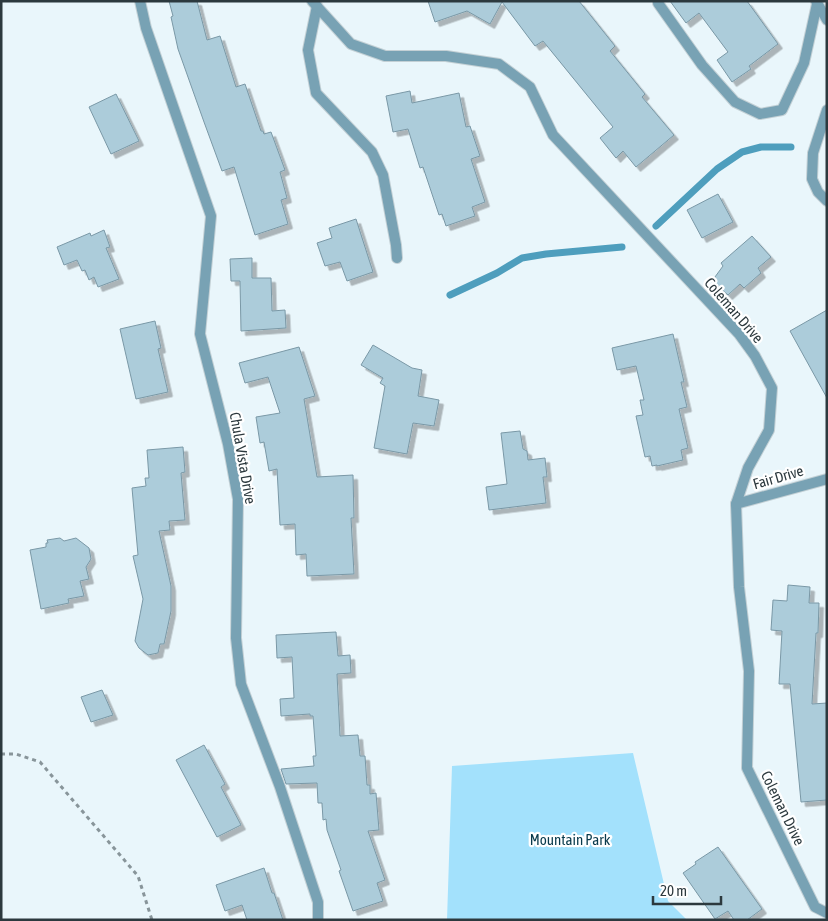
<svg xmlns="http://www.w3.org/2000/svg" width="828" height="921" font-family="'Asap Condensed',sans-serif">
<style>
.green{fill:#a3e1fc}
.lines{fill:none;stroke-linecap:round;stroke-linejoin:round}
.stream{stroke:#4e9ebd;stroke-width:7}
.building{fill:#acccda;stroke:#7a98a6;filter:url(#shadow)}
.service-casing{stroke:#c3d0d5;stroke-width:12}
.minor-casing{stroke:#c3d0d5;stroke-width:12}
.path{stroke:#88959a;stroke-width:3;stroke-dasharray:4 4;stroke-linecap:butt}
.service{stroke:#78a2b4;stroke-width:10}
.minor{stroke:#78a2b4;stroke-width:10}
.labels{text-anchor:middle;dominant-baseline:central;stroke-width:4.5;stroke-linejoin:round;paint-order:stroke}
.street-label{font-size:15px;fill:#2c393e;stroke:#fff}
.park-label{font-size:15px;fill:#083a4c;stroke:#fff}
</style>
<defs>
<filter id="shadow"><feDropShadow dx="4.5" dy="4.5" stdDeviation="0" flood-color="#0004"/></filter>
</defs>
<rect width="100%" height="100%" fill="#e9f6fb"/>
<!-- green -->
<polygon class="green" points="633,753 668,901 687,920 447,920 452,766"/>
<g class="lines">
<!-- stream -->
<g class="stream">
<polyline points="656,226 717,169 742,152 761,147 791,147"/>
<polyline points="450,295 497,273 522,258 546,254 622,247"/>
</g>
</g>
<!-- building -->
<g class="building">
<polygon points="169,1 197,1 207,40 220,36 236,87 245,84 261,131 263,131 264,134 271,132 285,170 280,172 287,198 281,200 288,224 255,235 234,167 222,171 204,122 178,49 171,17 173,16"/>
<polygon points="428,1 579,1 615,46 610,51 645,94 642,97 674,135 636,167 623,151 616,158 600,138 613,127 543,41 535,46 502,2 490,24 467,11 435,22"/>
<polygon points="670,1 747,1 778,44 749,66 751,69 732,82 717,60 728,52 699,13 686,23"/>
<polygon points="410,91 412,103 459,93 466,127 470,126 480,156 471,159 485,202 472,207 475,216 446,226 442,214 439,215 423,167 420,168 408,129 393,132 386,96"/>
<polygon points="116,94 139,141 111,154 89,107"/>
<polygon points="718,194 733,222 702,238 687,210"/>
<polygon points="356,219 373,272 347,281 340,262 325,266 317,243 332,238 329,228"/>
<polygon points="104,230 110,247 106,248 119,279 98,287 94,277 89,280 85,270 82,271 77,260 64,265 57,247 90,233 91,236"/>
<polygon points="752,236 771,257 758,268 761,273 744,288 740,284 728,295 712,281 723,266 721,263"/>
<polygon points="252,258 252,278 271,278 272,311 285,310 286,328 241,331 240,281 231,281 230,259"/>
<polygon points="827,310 827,398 790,331"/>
<polygon points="155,321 161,348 158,349 168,392 136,399 120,329"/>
<polygon points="673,334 684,382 681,382 687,407 679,409 688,448 681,450 683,460 657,466 657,465 652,466 650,456 645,457 636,416 643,415 640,400 644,400 636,366 617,370 612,348"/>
<polygon points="373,345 412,368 422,370 418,396 439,400 434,426 413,423 407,454 374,448 385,386 380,383 383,378 361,365"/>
<polygon points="299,347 315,396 304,399 317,477 353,475 354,518 351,518 354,574 307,576 306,554 296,555 295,524 280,525 277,469 269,471 264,442 260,443 256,417 280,413 268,377 245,383 239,363"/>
<polygon points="520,431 523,449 527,451 528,460 545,458 547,477 543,477 546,503 489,510 486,487 507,484 501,433"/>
<polygon points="183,447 185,472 181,473 185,520 169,521 170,530 159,531 171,586 171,611 164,644 160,644 158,653 148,655 139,648 135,641 143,599 133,556 138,555 132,488 146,486 145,478 149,478 147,450"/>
<polygon points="60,538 64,541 76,538 89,548 91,559 86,567 89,579 80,581 84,596 68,599 69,603 41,609 30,550 46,547 46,543 48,543 47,540"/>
<polygon points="788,585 810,587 809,603 819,603 818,633 816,633 812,704 827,703 827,800 801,802 790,684 779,684 782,631 771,630 773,600 787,601"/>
<polygon points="336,632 338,656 350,655 351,673 337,674 340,736 358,735 360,756 365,756 367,785 370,785 370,794 376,793 379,830 368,831 385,880 377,883 383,901 353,911 339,871 341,870 327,830 326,819 323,820 322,803 318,803 317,783 286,784 281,769 314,766 313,756 316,756 313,716 310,716 310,714 281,716 280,699 294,698 292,657 277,658 276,635"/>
<polygon points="102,690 113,715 91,722 81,697"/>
<polygon points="204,745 225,784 221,787 241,825 217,837 176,760"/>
<polygon points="718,847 762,909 747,920 734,920 728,911 715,919 683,873 696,864 695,862"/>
<polygon points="264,868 272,893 274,893 283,920 247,920 242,905 225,911 216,885"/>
</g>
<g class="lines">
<!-- service casing -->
<g class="service-casing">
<g id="service">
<polyline points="658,3 702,65 735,102 760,114 782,110 804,63 817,4"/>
<polyline points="317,6 308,50 316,93 372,152 383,175 396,245 397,258"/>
</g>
</g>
<!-- minor casing -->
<g class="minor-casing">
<g id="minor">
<polyline points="140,1 146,28 211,216 200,334 228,444 238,499 236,638 241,684 280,787 318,902 318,920"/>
<polyline points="312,1 351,44 385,56 446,56 499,64 530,87 553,135 739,334 755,356 772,388 769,430 748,468 736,504 739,587 749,671 747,768 815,907 827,913"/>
<polyline points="816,1 827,20"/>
<polyline points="827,110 813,153 812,179 818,192 827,201"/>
<polyline points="736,504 827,479"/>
</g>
</g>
<!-- path -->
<polyline class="path" points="1,754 16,754 40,762 138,876 152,920"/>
<!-- service -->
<use href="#service" class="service"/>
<!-- minor -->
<use href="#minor" class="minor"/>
</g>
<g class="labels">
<!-- street labels -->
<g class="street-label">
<text transform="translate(734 310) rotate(49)">Coleman Drive</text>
<text transform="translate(243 458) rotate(80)">Chula Vista Drive</text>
<text transform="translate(778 477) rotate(-16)">Fair Drive</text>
<text transform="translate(783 808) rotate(64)">Coleman Drive</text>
</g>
<!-- park labels -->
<g class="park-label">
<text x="570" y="839">Mountain Park</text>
</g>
</g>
<!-- border -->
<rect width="828" height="921" fill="none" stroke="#2c393e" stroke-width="5"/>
<!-- scale -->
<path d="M653 896v8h68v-8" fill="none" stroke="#2c393e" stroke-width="2.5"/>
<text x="660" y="896" font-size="15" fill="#2c393e" stroke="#ffffff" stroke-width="4" paint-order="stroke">20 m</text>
</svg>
